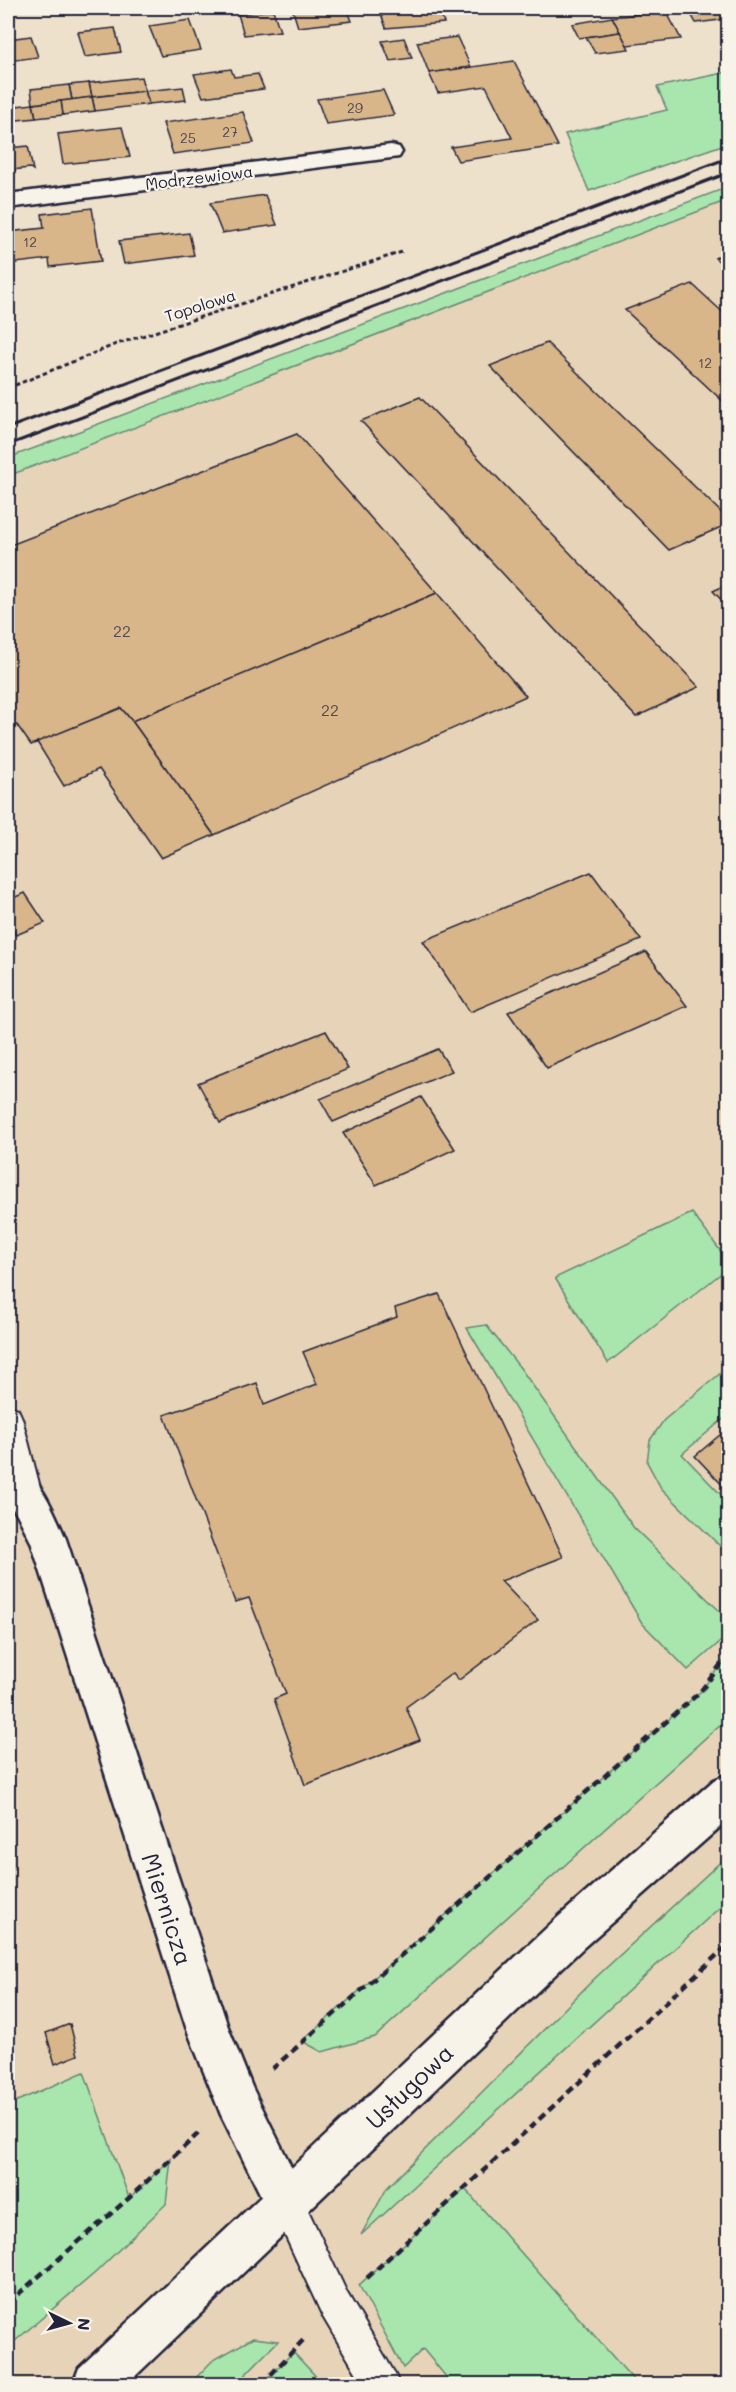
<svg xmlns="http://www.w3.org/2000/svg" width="736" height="2392" font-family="Mali,sans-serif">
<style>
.built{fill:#e7d4b8}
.green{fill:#a8e6ae;stroke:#658474;stroke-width:1.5}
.building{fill:#d8b68a;stroke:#22223b;stroke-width:1.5}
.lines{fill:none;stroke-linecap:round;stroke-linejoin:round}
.service-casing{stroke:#22223b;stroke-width:4}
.minor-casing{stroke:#22223b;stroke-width:5}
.tertiary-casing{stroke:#22223b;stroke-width:5}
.path-far1{stroke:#22223b;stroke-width:3;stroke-dasharray:4.5 3;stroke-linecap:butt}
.path{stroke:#22223b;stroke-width:4.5;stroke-dasharray:8 5;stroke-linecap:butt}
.service{fill:#f7f3e8;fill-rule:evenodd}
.minor{fill:#f7f3e8;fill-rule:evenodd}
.tertiary{fill:#f7f3e8;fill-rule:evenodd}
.rail{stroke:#22223b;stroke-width:3}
.labels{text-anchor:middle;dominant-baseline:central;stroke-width:4.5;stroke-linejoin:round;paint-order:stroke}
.far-number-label{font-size:14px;fill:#50474f}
.far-street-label{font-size:16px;fill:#22223b;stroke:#f7f3e8}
.number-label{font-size:16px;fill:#50474f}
.near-street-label{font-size:24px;fill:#22223b;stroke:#f7f3e8}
</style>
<rect width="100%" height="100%" fill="#eee1cc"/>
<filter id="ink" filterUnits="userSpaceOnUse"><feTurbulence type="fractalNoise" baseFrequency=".0167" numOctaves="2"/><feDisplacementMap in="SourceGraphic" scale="12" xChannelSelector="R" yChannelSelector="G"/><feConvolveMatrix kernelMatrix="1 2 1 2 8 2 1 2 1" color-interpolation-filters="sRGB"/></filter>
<g filter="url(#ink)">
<!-- built -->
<polygon class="built" points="728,200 728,2384 8,2384 8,476"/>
<!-- green -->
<g class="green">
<polygon points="728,72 728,143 589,191 565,134 667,110 657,87"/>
<polygon points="728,187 728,200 8,476 8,458"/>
<polygon points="692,1213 728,1261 728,1268 608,1363 555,1278"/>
<polygon points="486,1325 521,1369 634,1528 728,1619 728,1635 688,1670 642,1623 467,1328"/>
<polygon points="728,1367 728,1415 682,1454 728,1502 728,1546 724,1550 661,1488 647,1462 650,1440 664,1420"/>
<polygon points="728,1655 728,1714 723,1722 375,2037 322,2052 302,2041 700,1692"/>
<polygon points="728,1855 728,1900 361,2235 387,2188 593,1980"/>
<polygon points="84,2072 129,2198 171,2159 166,2204 95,2273 8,2347 8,2105"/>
<polygon points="465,2189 637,2384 452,2384 423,2349 403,2368 359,2285"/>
<polygon points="253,2338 278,2341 236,2384 190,2384 212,2361"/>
<polygon points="293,2352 323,2384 262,2384"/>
</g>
<!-- building -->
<g class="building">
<polygon points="292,8 347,8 352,21 298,27"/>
<polygon points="379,8 438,8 444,23 386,28"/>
<polygon points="703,8 728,8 728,19 696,23 688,9"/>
<polygon points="273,10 280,31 244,35 238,14"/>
<polygon points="666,11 681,39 627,45 612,17"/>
<polygon points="612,17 620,32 579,38 572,24"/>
<polygon points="190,20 201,50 161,56 149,26"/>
<polygon points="115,28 121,52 85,57 78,32"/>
<polygon points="620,32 629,49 595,53 586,37"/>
<polygon points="31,36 38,57 8,61 8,39"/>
<polygon points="457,37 471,67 429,73 417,42"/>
<polygon points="404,38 412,58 390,61 382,41"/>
<polygon points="514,61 558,146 458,161 451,147 512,138 486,86 438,93 429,73"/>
<polygon points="231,69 234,77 258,74 264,89 203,97 194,74"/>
<polygon points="141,77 145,91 92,97 89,83"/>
<polygon points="89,83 92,97 72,100 69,85"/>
<polygon points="69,85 72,100 33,104 31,89"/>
<polygon points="183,87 186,100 149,104 145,91"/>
<polygon points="383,90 394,115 326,124 317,99"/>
<polygon points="145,91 149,104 95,111 92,97"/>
<polygon points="92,97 95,111 63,115 61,101"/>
<polygon points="61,101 63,115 36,118 33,104"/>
<polygon points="33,104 36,118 8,121 8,107"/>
<polygon points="243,112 254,143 173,154 163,123"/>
<polygon points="122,127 130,157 63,164 58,134"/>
<polygon points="28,146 33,170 30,168 12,170 13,173 8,174 8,148"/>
<polygon points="265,195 277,225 222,233 210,203"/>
<polygon points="92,208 101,261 50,267 49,259 8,264 8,232 44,228 42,214"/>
<polygon points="189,233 194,255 124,264 119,241"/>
<polygon points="728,251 728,269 715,258"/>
<polygon points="692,284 728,317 728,406 625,310"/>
<polygon points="547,343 728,519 728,524 669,550 490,366"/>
<polygon points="420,397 699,687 636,717 361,421"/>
<polygon points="297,434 437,593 132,721 121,708 31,745 17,725 8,729 8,546"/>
<polygon points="728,584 728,607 713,591"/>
<polygon points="437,593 526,696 214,835 132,721"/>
<polygon points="121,708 132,721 214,835 161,858 99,769 64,786 37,742"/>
<polygon points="591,872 641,940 470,1012 423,941"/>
<polygon points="25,893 45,923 16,935 8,921 8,900"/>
<polygon points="646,952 687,1006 547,1068 508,1012"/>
<polygon points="326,1031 348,1069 220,1123 198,1083"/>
<polygon points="438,1049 452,1071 333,1122 320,1099"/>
<polygon points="421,1097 455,1149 376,1185 343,1133"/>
<polygon points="439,1294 563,1557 501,1581 538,1620 459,1680 453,1673 406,1707 420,1740 305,1785 274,1699 286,1694 249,1598 235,1602 164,1415 257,1383 264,1405 317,1384 303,1352 397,1317 395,1308"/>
<polygon points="728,1428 728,1491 695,1456"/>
<polygon points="8,1914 14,1937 8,1940"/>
<polygon points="70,2024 78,2055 55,2064 46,2033"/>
</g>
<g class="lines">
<!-- service casing -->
<g class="service-casing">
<g id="service">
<polygon points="8,1406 18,1409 22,1418 43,1499 39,1508 29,1512 19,1508 8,1469"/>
<polygon points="287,2186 299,2191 347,2293 394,2372 399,2384 363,2384 323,2317 270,2203 275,2191"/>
</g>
</g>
<!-- minor casing -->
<g class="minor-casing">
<g id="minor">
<polygon points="391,145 399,147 402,152 399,157 8,208 8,194"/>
<path d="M8,1460C40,1473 53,1510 66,1539L228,2027L252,2087L309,2203L302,2218L287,2225L272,2218L221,2115L186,2027L31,1542L17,1514L8,1503Z"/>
</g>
</g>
<!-- tertiary casing -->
<g class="tertiary-casing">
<polygon id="tertiary" points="728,1774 728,1820 584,1947 127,2384 73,2384 79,2368 556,1919 714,1780"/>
</g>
<!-- path-far1 -->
<polyline class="path-far1" points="8,388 114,345 402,252"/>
<!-- path -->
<g class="path">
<polyline points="272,2069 700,1692 728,1655"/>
<polyline points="367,2278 728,1945"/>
<polyline points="8,2303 129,2198 201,2131"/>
<polyline points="262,2384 306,2337"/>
</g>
<!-- service -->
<use href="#service" class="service"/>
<!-- minor -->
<use href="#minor" class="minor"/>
<!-- tertiary -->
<use href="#tertiary" class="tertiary"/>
<!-- rail -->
<g class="rail">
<polyline points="8,428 728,158"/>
<polyline points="8,445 728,173"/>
</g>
</g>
</g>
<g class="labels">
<!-- far-number labels -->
<g class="far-number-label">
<text x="355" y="107">29</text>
<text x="230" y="131">27</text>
<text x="188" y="137">25</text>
<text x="30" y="241">12</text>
<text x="705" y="362">12</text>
</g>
<!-- far-street labels -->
<g class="far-street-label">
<text transform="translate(199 177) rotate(-7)">Modrzewiowa</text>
<text transform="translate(200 305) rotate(-18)">Topolowa</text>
</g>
<!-- number labels -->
<g class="number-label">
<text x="122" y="630">22</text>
<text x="330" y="709">22</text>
</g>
<!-- near-street labels -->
<g class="near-street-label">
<text transform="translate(168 1909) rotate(72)">Miernicza</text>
<text transform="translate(409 2086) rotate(-44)">Usługowa</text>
</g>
</g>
<!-- margin -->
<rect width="736" height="2392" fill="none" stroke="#f7f3e8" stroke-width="30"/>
<rect x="15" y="15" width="706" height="2362" fill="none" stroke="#22223b" stroke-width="2" filter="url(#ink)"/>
<!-- north arrow -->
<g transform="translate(69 2323) rotate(95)" stroke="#f7f3e8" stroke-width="4.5" paint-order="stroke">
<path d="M0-4.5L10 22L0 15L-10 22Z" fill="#22223b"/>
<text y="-9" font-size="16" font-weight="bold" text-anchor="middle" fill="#22223b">N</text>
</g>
</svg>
